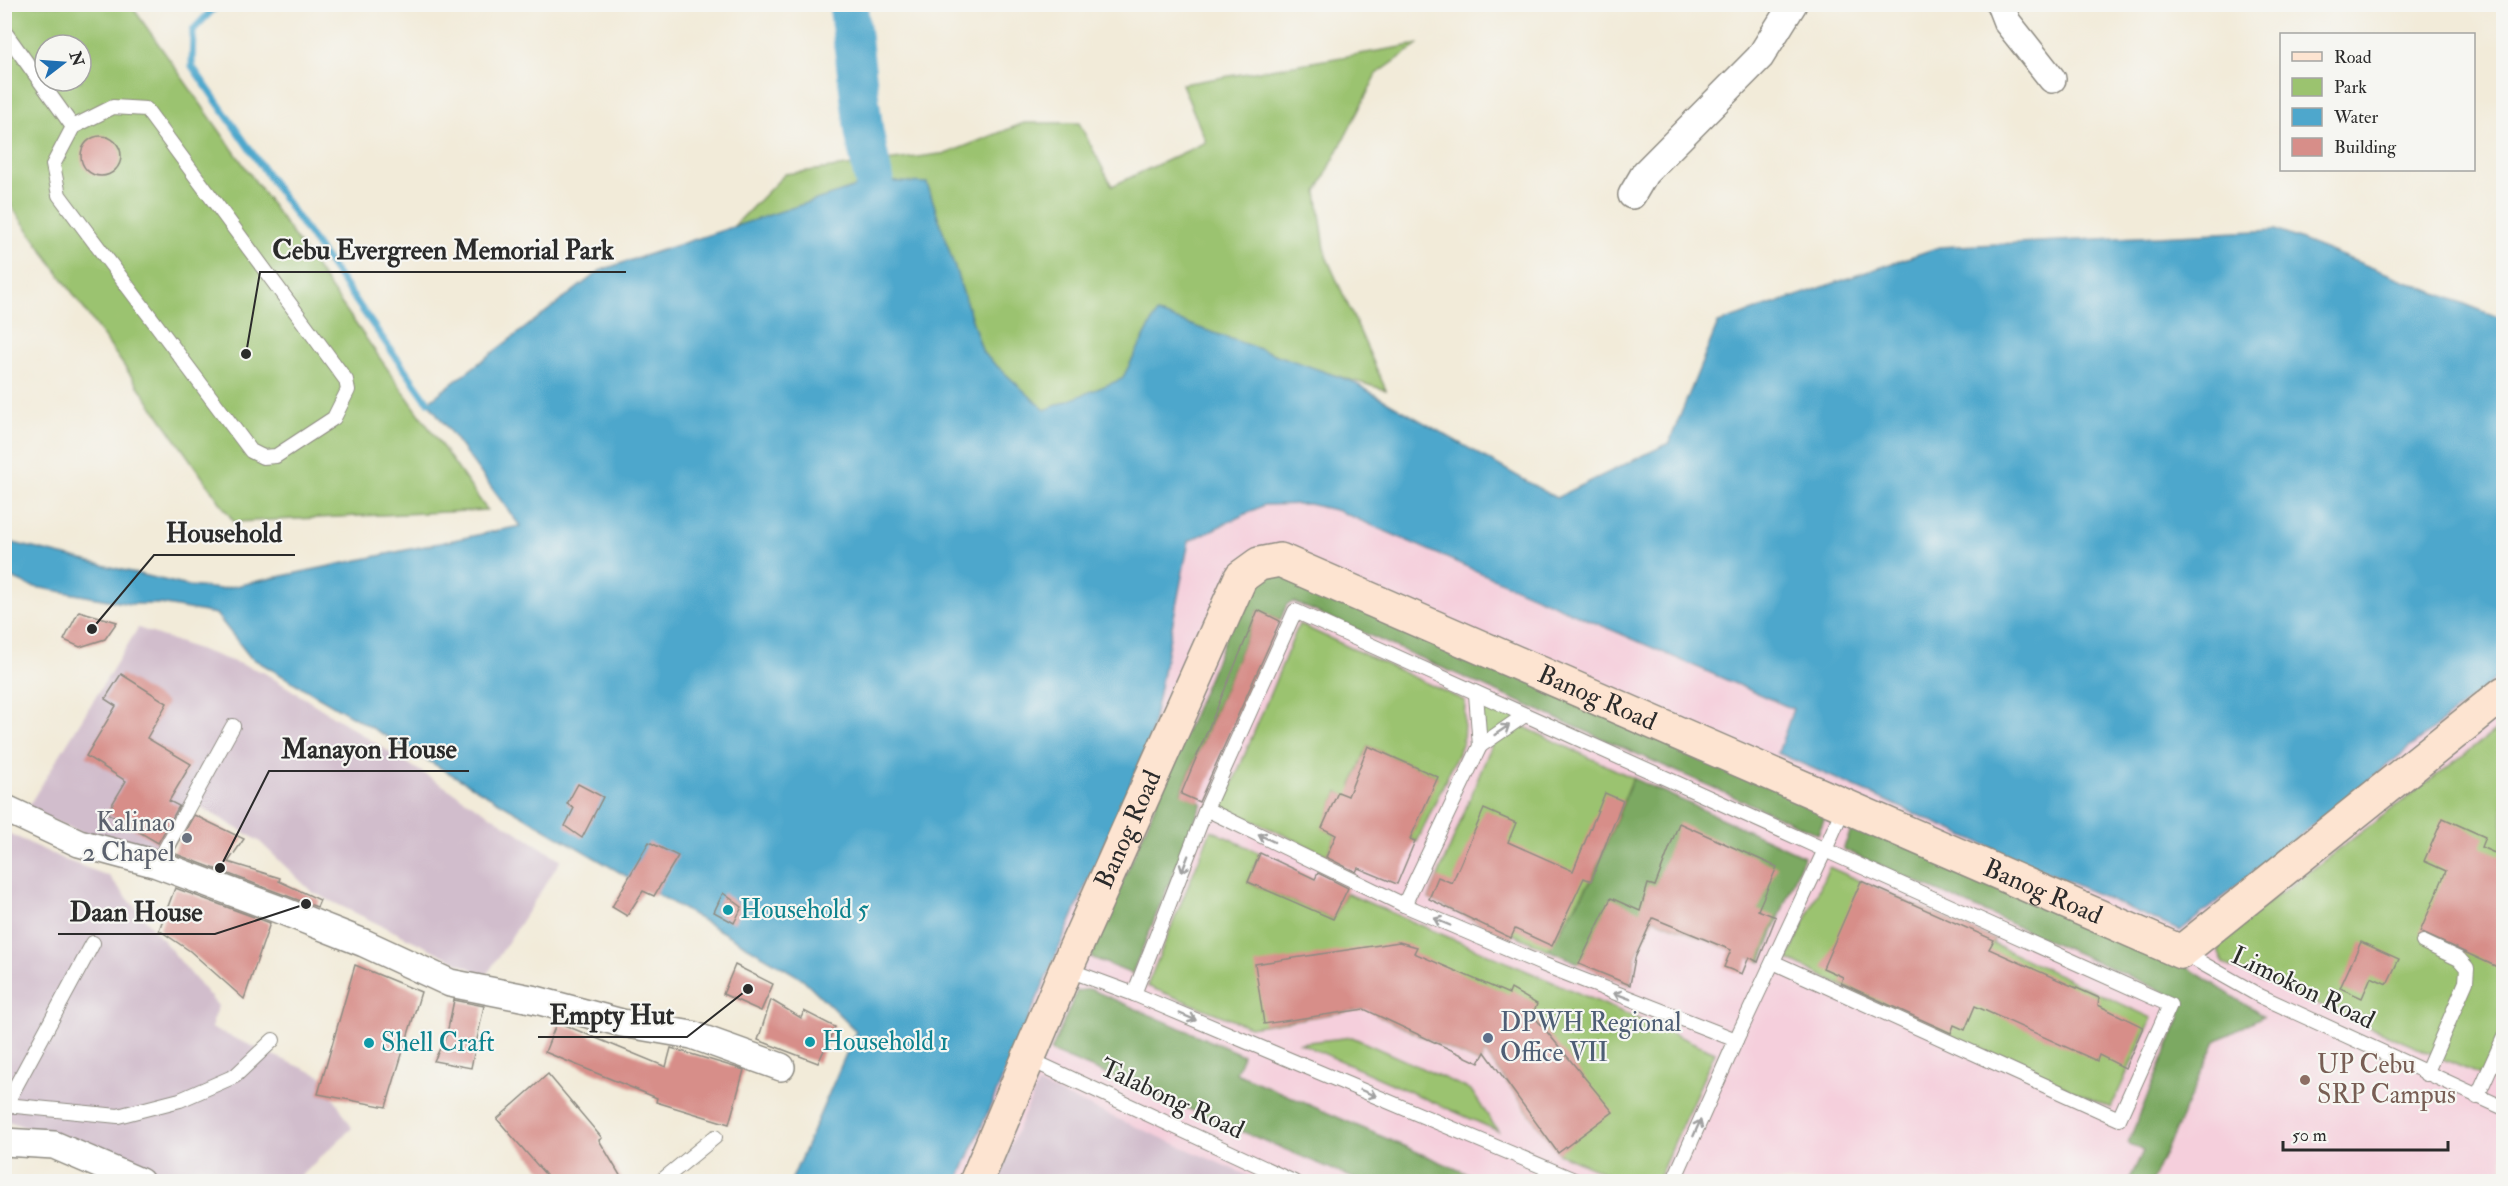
<svg xmlns="http://www.w3.org/2000/svg" width="2508" height="1186" font-family="'IM FELL Double Pica',serif">
<style>
.built{fill:#f5cfdc}
.industrial{fill:#d1bdcc}
.green{fill:#9bc36f;stroke:#63774d;stroke-width:1.5;fill-rule:evenodd}
.forest{fill:#7ca962;stroke:#546a46;stroke-width:1.5}
.water{fill:#4ea7cc;stroke:#3c697c;stroke-width:1.5}
.lines{fill:none;stroke-linecap:round;stroke-linejoin:round}
.stream{stroke:#4ea7cc;stroke-width:7}
.river{stroke:#4ea7cc;stroke-width:39}
.building{fill:#d78e89}
.lane-casing{stroke:#8e8b82;stroke-width:16}
.street-casing{stroke:#8e8b82;stroke-width:30}
.secondary-casing{stroke:#8e8b82;stroke-width:36}
.lane{stroke:#fff;stroke-width:14}
.street{stroke:#fff;stroke-width:27}
.secondary{stroke:#fde4d1;stroke-width:33}
.oneway{stroke:#a0a0a0}
.worship-dot{fill:#6b7280;stroke:#f6f6f2;stroke-width:2}
.culture-dot{fill:#0f9aa8;stroke:#f6f6f2;stroke-width:2}
.service-dot{fill:#5c6f8a;stroke:#f6f6f2;stroke-width:2}
.education-dot{fill:#8d6e63;stroke:#f6f6f2;stroke-width:2}
.labels{text-anchor:middle;dominant-baseline:central;stroke-width:4.5;stroke-linejoin:round;paint-order:stroke}
.street-label{font-size:26px;fill:#2b2b2b;stroke:#f6f6f2}
.worship-label{font-size:26px;fill:#5b616d;stroke:#f6f6f2;text-anchor:end}
.culture-label{font-size:26px;fill:#0d838f;stroke:#f6f6f2;text-anchor:start}
.service-label{font-size:26px;fill:#4e5e75;stroke:#f6f6f2;text-anchor:start}
.education-label{font-size:26px;fill:#785e54;stroke:#f6f6f2;text-anchor:start}
.leader{fill:none;stroke:#2b2b2b;stroke-width:2}
.callout-dot{fill:#2b2b2b;stroke:#f6f6f2;stroke-width:2}
.callout-label{font-size:27px;text-anchor:middle;font-weight:bold;fill:#2b2b2b;stroke:#f6f6f2;stroke-width:4.5;stroke-linejoin:round;paint-order:stroke}
</style>
<rect width="100%" height="100%" fill="#f6f6f2"/>
<filter id="ink" filterUnits="userSpaceOnUse"><feTurbulence type="fractalNoise" baseFrequency=".0167" numOctaves="2"/><feDisplacementMap in="SourceGraphic" scale="12" xChannelSelector="R" yChannelSelector="G"/><feConvolveMatrix kernelMatrix="1 2 1 2 8 2 1 2 1" color-interpolation-filters="sRGB"/></filter>
<filter id="wash" filterUnits="userSpaceOnUse"><feTurbulence type="fractalNoise" baseFrequency=".008" numOctaves="4" result="noise"/><feDisplacementMap in="SourceGraphic" scale="24" xChannelSelector="R" yChannelSelector="G"/><feGaussianBlur stdDeviation="1.35" result="paint"/><feColorMatrix in="noise" values="0 0 0 0 0 0 0 0 0 0 0 0 0 0 0 0 0 1.4 0 .05"/><feComposite in="paint" operator="in"/></filter>
<g filter="url(#wash)">
<rect width="100%" height="100%" fill="#f2ebd9"/>
<!-- built -->
<polygon class="built" points="1309,504 1339,511 1793,709 1778,754 2180,932 2503,671 2503,1181 958,1182 1150,738 1189,541 1264,505"/>
<!-- industrial -->
<g class="industrial">
<polygon points="138,628 263,672 561,860 486,976 312,892 259,841 189,800 163,850 88,835 26,810"/>
<polygon points="4,831 65,860 109,876 218,1006 211,1028 321,1076 352,1128 295,1181 161,1182 150,1172 5,1120"/>
<polygon points="1038,1084 1260,1181 994,1182"/>
</g>
<!-- green -->
<g class="green">
<path d="M4,5H131L487,510L234,522L5,197ZM45,45H81V81H45Z"/>
<polygon points="1419,44 1377,74 1317,192 1326,256 1386,390 1179,330 1079,427 680,281 785,174 948,153 1024,123 1079,123 1112,186 1206,142 1182,84"/>
<polygon points="1299,624 1465,701 1463,742 1417,842 1410,839 1437,777 1368,746 1352,785 1351,798 1338,792 1323,828 1336,835 1327,855 1223,807"/>
<polygon points="1476,694 1525,715 1480,746"/>
<polygon points="1520,725 1633,778 1591,881 1548,950 1513,934 1511,938 1429,899 1492,744"/>
<polygon points="2503,725 2503,1085 2224,964 2218,951 2219,940"/>
<polygon points="1211,830 1260,853 1248,882 1333,919 1346,893 1715,1052 1657,1181 1624,1181 1558,1153 1485,1052 1479,1063 1376,1015 1381,1006 1250,1027 1147,986"/>
<polygon points="1829,867 1994,940 1993,944 2152,1018 2111,1108 1840,985 1788,959"/>
<polygon points="1352,1037 1471,1090 1498,1131 1300,1043"/>
</g>
<!-- forest -->
<g class="forest">
<polygon points="1269,574 1287,575 1829,808 1818,834 1294,602 1287,604 1280,621 1258,610 1181,793 1202,803 1132,974 1091,957 1247,587"/>
<polygon points="1633,778 1804,856 1761,962 1653,918 1635,958 1630,985 1548,950 1591,881"/>
<polygon points="1856,819 2184,965 2263,1016 2216,1041 2152,1181 2129,1181 2143,1151 2128,1143 2181,1016 2169,994 1843,849"/>
<polygon points="1090,989 1243,1055 1236,1073 1484,1181 1360,1181 1051,1051 1077,991"/>
</g>
<!-- water -->
<polygon class="water" points="874,181 927,183 983,353 1045,410 1122,379 1157,313 1351,381 1556,498 1669,443 1718,323 1939,247 2276,230 2503,319 2503,673 2180,931 1778,753 1793,709 1339,511 1309,504 1264,505 1189,541 1150,738 958,1181 791,1181 856,1031 803,979 250,657 216,614 160,604 130,604 30,586 5,575 5,541 188,586 221,589 520,526 428,402 601,270"/>
<g class="lines">
<!-- stream -->
<polyline class="stream" points="218,4 193,30 192,66 319,249 428,402"/>
<!-- river -->
<polyline class="river" points="848,4 864,132 874,181"/>
</g>
<g id="blocks">
<!-- building -->
<g class="building">
<circle cx="101" cy="156" r="20"/>
<polygon points="1258,610 1280,621 1199,802 1181,794"/>
<polygon points="79,611 117,622 105,639 80,647 64,640"/>
<polygon points="121,674 167,703 147,738 191,764 169,801 179,806 158,843 107,813 126,781 86,756 116,706 105,699"/>
<polygon points="1368,746 1438,777 1410,839 1415,841 1397,884 1358,868 1356,872 1326,857 1336,835 1322,828 1338,792 1348,796"/>
<polygon points="578,784 603,797 582,838 565,826 574,808 567,804"/>
<polygon points="1605,793 1623,801 1591,881 1584,878 1552,946 1515,929 1511,938 1429,899 1438,877 1452,883 1484,809 1516,823 1508,842 1573,871"/>
<polygon points="194,815 244,839 228,862 280,878 279,881 320,900 317,907 173,853"/>
<polygon points="2443,818 2485,837 2481,847 2504,857 2504,970 2420,932 2446,871 2424,861"/>
<polygon points="1679,823 1777,867 1758,910 1776,917 1758,962 1749,957 1742,974 1724,967 1731,950 1653,918 1635,958 1630,985 1579,964 1611,898 1640,911 1648,884 1655,886"/>
<polygon points="649,842 678,856 654,896 643,891 627,916 612,907"/>
<polygon points="1260,853 1315,879 1318,873 1348,888 1333,919 1248,882"/>
<polygon points="1861,881 1994,940 1989,949 2099,998 2098,1005 2143,1027 2125,1068 2099,1055 2097,1061 1975,1006 1965,1030 1954,1025 1951,1033 1841,983 1843,977 1823,968"/>
<polygon points="175,888 270,923 244,999 190,951 159,930"/>
<polygon points="723,893 742,907 734,923 714,912"/>
<polygon points="1399,942 1417,947 1414,953 1509,994 1511,989 1537,1004 1533,1015 1613,1112 1558,1153 1485,1052 1479,1063 1364,1009 1264,1024 1255,964"/>
<polygon points="2361,942 2399,959 2387,984 2371,977 2362,998 2340,988"/>
<polygon points="355,965 421,992 386,1107 318,1094"/>
<polygon points="735,965 773,984 761,1011 723,994"/>
<polygon points="454,1000 484,1006 471,1068 434,1061 447,1034"/>
<polygon points="771,1000 801,1018 804,1011 835,1027 818,1063 758,1040"/>
<polygon points="557,1022 666,1067 671,1048 744,1070 729,1124 656,1102 657,1098 545,1052"/>
<polygon points="548,1074 602,1138 599,1140 624,1182 552,1182 497,1119"/>
</g>
</g>
</g>
<g filter="url(#ink)">
<use href="#blocks" fill-opacity="0" stroke="#8e8b82" stroke-width="1.5"/>
<g class="lines">
<!-- lane casing -->
<g class="lane-casing">
<g id="lane">
<polyline points="4,31 73,127"/>
<polygon points="113,107 146,109 346,380 348,390 334,418 276,456 263,457 251,451 59,195 53,165 73,127"/>
<polyline points="1480,746 1525,715"/>
<polyline points="1206,809 1404,905 1542,964 1736,1040"/>
<polyline points="157,864 233,726"/>
<polyline points="1404,905 1480,746 1476,694"/>
<polyline points="2423,942 2459,959 2467,968 2466,982 2426,1074"/>
<polyline points="2182,952 2260,996 2504,1108"/>
<polyline points="1773,962 2119,1119 2170,1005 1825,850 1845,804"/>
<polyline points="1066,969 1134,994 1579,1182"/>
<polyline points="1134,994 1206,809 1295,611 1825,850 1736,1040 1673,1182"/>
<polyline points="1029,1059 1294,1182"/>
<polyline points="2477,1097 2504,1037"/>
<polyline points="6,1105 118,1116 180,1100 235,1076 273,1040"/>
<polyline points="4,1108 93,943"/>
<polyline points="660,1182 715,1137"/>
</g>
</g>
<!-- street casing -->
<g class="street-casing">
<g id="street">
<polyline points="2000,4 2007,22 2052,79"/>
<polyline points="1632,195 1645,173 1760,57 1793,4"/>
<polyline points="4,808 79,843 157,864 283,911 364,943 450,983 536,1000 622,1023 692,1035 781,1067"/>
<polyline points="4,1142 54,1145 140,1182"/>
</g>
</g>
<!-- secondary casing -->
<g class="secondary-casing">
<g id="secondary">
<path id="s1" d="M976,1182L1066,969L1241,577L1259,564L1280,560L2181,952L2504,693"/>
</g>
</g>
<!-- lane -->
<use href="#lane" class="lane"/>
<!-- street -->
<use href="#street" class="street"/>
<!-- secondary -->
<use href="#secondary" class="secondary"/>
</g>
<!-- one-way arrows -->
<defs><path id="oneway-shaft" d="M-6 0H5M1.5-3L5.5 0L1.5 3" fill="none" stroke-width="1.6" stroke-linecap="round" stroke-linejoin="round" transform="scale(1.5)"/></defs>
<g class="oneway">
<use href="#oneway-shaft" transform="translate(1502 730) rotate(-34)"/>
<use href="#oneway-shaft" transform="translate(1266 838) rotate(-154)"/>
<use href="#oneway-shaft" transform="translate(1185 864) rotate(111)"/>
<use href="#oneway-shaft" transform="translate(1442 922) rotate(-157)"/>
<use href="#oneway-shaft" transform="translate(1622 996) rotate(-159)"/>
<use href="#oneway-shaft" transform="translate(1188 1017) rotate(23)"/>
<use href="#oneway-shaft" transform="translate(1368 1093) rotate(23)"/>
<use href="#oneway-shaft" transform="translate(1697 1128) rotate(-66)"/>
</g>
</g>
<!-- markers -->
<circle class="worship-dot" cx="187" cy="838" r="6"/>
<g class="culture-dot">
<circle cx="728" cy="910" r="6"/>
<circle cx="810" cy="1042" r="6"/>
<circle cx="369" cy="1043" r="6"/>
</g>
<circle class="service-dot" cx="1488" cy="1038" r="6"/>
<circle class="education-dot" cx="2305" cy="1080" r="6"/>
<g class="labels">
<!-- street labels -->
<g class="street-label">
<text stroke="none"><textPath href="#s1" startOffset="1050">Banog Road</textPath></text>
<text stroke="none"><textPath href="#s1" startOffset="384">Banog Road</textPath></text>
<text stroke="none"><textPath href="#s1" startOffset="1536">Banog Road</textPath></text>
<text transform="translate(2303 988) rotate(26)">Limokon Road</text>
<text transform="translate(1172 1099) rotate(25)">Talabong Road</text>
</g>
<!-- worship labels -->
<g class="worship-label">
<text x="175" y="823">Kalinao<tspan x="175" dy="30">2 Chapel</tspan></text>
</g>
<!-- culture labels -->
<g class="culture-label">
<text x="740" y="910">Household 5</text>
<text x="822" y="1042">Household 1</text>
<text x="381" y="1043">Shell Craft</text>
</g>
<!-- service labels -->
<g class="service-label">
<text x="1500" y="1023">DPWH Regional<tspan x="1500" dy="30">Office VII</tspan></text>
</g>
<!-- education labels -->
<g class="education-label">
<text x="2317" y="1065">UP Cebu<tspan x="2317" dy="30">SRP Campus</tspan></text>
</g>
</g>
<!-- callouts -->
<path class="leader" d="M246 354L260 272H626M92 629L154 555H295M220 868L269 771H469M306 904L215 934H58M748 989L687 1037H538"/>
<g class="callout-dot">
<circle cx="246" cy="354" r="6"/>
<circle cx="92" cy="629" r="6"/>
<circle cx="220" cy="868" r="6"/>
<circle cx="306" cy="904" r="6"/>
<circle cx="748" cy="989" r="6"/>
</g>
<g class="callout-label">
<text x="443" y="259">Cebu Evergreen Memorial Park</text>
<text x="224" y="542">Household</text>
<text x="369" y="758">Manayon House</text>
<text x="136" y="921">Daan House</text>
<text x="612" y="1024">Empty Hut</text>
</g>
<!-- margin -->
<rect width="2508" height="1186" fill="none" stroke="#f6f6f2" stroke-width="24"/>
<!-- legend -->
<rect x="2280" y="33" width="195" height="138" fill="#f6f6f2" stroke="#a5a5a2" stroke-width="1.5"/>
<rect x="2292" y="52" width="30" height="9" fill="#fde4d1" stroke="#a5a5a2" stroke-width="1.5"/>
<text x="2334" y="63" font-size="18" fill="#2b2b2b">Road</text>
<rect x="2292" y="78" width="30" height="18" fill="#9bc36f" stroke="#a5a5a2" stroke-width="1.5"/>
<text x="2334" y="93" font-size="18" fill="#2b2b2b">Park</text>
<rect x="2292" y="108" width="30" height="18" fill="#4ea7cc" stroke="#a5a5a2" stroke-width="1.5"/>
<text x="2334" y="123" font-size="18" fill="#2b2b2b">Water</text>
<rect x="2292" y="138" width="30" height="18" fill="#d78e89" stroke="#a5a5a2" stroke-width="1.5"/>
<text x="2334" y="153" font-size="18" fill="#2b2b2b">Building</text>
<!-- north arrow -->
<g transform="translate(63 63) rotate(73)"><circle r="28" fill="#f6f6f2" stroke="#a5a5a2" stroke-width="1.5"/>
<path d="M0-4.5L10 22L0 15L-10 22Z" fill="#1f6fb2"/>
<text y="-9" font-size="16" font-weight="bold" text-anchor="middle" fill="#2b2b2b">N</text>
</g>
<!-- scale -->
<path d="M2283 1141v9h165v-9" fill="none" stroke="#2b2b2b" stroke-width="3"/>
<text x="2292" y="1141" font-size="18" fill="#2b2b2b" stroke="#f6f6f2" stroke-width="4.5" paint-order="stroke">50 m</text>
</svg>
